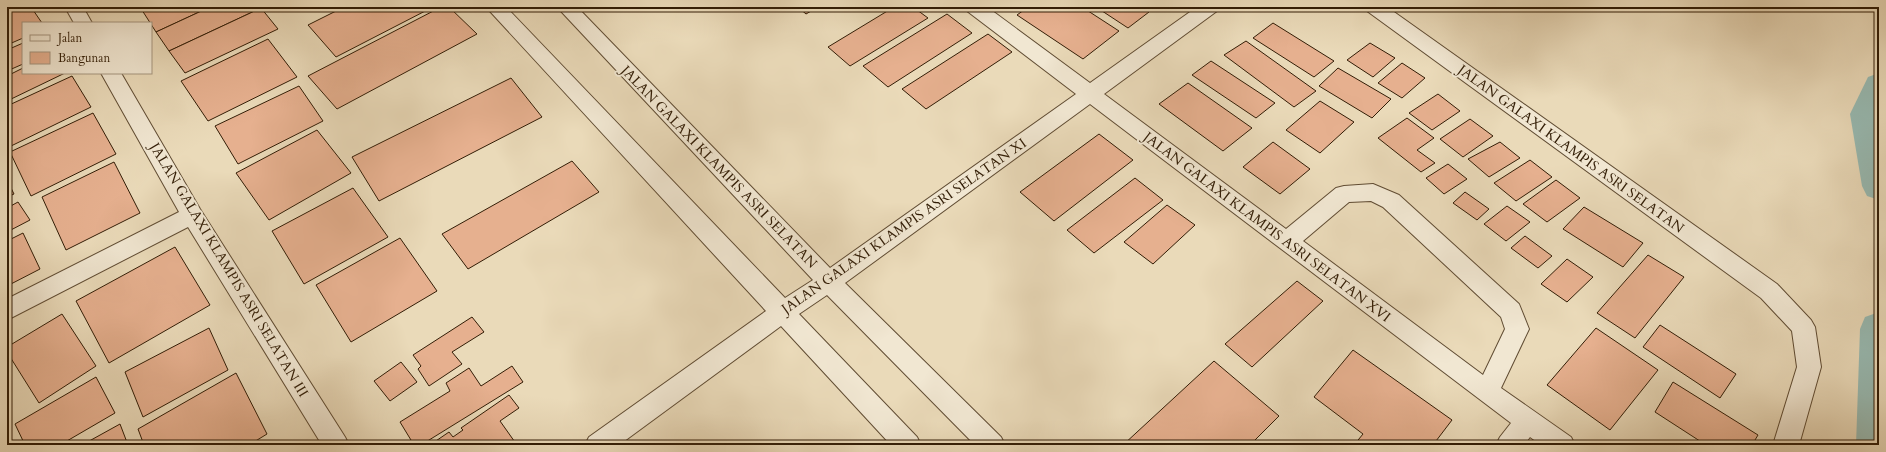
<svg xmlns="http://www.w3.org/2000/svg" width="1886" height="452" font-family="Cardo,serif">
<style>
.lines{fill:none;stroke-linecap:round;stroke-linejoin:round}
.canal{fill:#98bab2;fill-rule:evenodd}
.building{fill:#e6b08f;stroke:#321d06}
.minor-casing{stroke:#604c33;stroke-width:2}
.minor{fill:#f1e7d2;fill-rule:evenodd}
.labels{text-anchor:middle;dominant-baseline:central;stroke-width:4;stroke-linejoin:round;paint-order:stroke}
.street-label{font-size:14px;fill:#321d06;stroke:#f1e7d2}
</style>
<rect width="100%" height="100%" fill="#eadab9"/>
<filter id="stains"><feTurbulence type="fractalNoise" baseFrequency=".005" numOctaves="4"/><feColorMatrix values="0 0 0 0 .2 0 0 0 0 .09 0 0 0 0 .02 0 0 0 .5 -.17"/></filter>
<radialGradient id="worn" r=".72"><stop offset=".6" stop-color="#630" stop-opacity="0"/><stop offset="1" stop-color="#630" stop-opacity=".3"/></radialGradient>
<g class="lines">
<!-- canal -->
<g class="canal">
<polygon points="1879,73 1879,200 1867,196 1862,186 1850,114 1868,77"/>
<polygon points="1879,312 1879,445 1856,445 1860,329 1865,317"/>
</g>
</g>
<!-- building -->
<g class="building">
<polygon points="9,7 31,7 42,23 23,23 23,38 7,45 7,8"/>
<polygon points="140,7 210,7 156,32"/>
<polygon points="210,7 261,8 169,51 156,32"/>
<polygon points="344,7 430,7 431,8 336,57 308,25"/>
<polygon points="441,7 449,7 477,34 337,109 308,76"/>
<polygon points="798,7 818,7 806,14"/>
<polygon points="894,7 913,7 928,18 850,66 828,47"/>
<polygon points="1028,7 1082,7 1119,31 1083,59 1017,15"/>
<polygon points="1096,7 1141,7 1149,12 1128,28"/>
<polygon points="261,8 278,29 185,73 169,51"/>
<polygon points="947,14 972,33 888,87 863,66"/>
<polygon points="1273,23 1334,61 1314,77 1253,38"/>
<polygon points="988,34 1012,52 926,109 902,89"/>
<polygon points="268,39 297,77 208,121 181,81"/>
<polygon points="1246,41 1316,91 1294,107 1224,55"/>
<polygon points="23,43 23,64 7,71 7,50"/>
<polygon points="1370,43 1395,58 1373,77 1347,60"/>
<polygon points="1211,61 1275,103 1256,118 1192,75"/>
<polygon points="1402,63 1425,78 1402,98 1378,83"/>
<polygon points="23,68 23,73 65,73 7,101 7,76"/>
<polygon points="1338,68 1391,99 1372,118 1319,86"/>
<polygon points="72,76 91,107 11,146 7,138 7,106"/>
<polygon points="511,78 542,117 379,201 352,157"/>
<polygon points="1188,83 1252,128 1223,151 1159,104"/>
<polygon points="299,86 323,121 238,164 215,126"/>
<polygon points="1438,94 1460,111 1432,130 1409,113"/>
<polygon points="1320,101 1354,122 1320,153 1286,130"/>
<polygon points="93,113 116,154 31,196 10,152"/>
<polygon points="1407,118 1434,138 1417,150 1435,163 1421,172 1378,138"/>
<polygon points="1470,119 1493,136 1463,157 1440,139"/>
<polygon points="317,130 351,173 269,220 236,173"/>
<polygon points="1099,134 1133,160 1054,221 1020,192"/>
<polygon points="1273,142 1310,169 1280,194 1243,167"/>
<polygon points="1500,142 1520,158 1489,177 1468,159"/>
<polygon points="1530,160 1552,177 1516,201 1494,183"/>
<polygon points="572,161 599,192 468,269 442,234"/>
<polygon points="114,162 140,213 66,250 42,197"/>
<polygon points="1448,164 1467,179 1444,194 1426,178"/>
<polygon points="1135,178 1163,200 1094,253 1067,230"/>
<polygon points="7,180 14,194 7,197"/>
<polygon points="1556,180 1580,198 1547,222 1523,204"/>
<polygon points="353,188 388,237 304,284 272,231"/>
<polygon points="1465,192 1489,209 1477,220 1453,203"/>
<polygon points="18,202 30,220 7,232 7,208"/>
<polygon points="1167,205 1195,225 1153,264 1124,242"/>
<polygon points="1507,206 1530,222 1506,241 1484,224"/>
<polygon points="1584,207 1643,243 1623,267 1563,229"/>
<polygon points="23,233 40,269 7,286 7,241"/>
<polygon points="1525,236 1552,256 1538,268 1511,248"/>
<polygon points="400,238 437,291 351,342 316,285"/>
<polygon points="175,247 210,305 109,363 76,301"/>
<polygon points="1648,255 1684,277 1635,338 1597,313"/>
<polygon points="1567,259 1593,277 1567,302 1541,284"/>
<polygon points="1297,281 1323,301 1252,367 1225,344"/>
<polygon points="62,314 96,366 39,403 7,352 7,347"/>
<polygon points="472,317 484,332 452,352 462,364 429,386 418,369 421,366 413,355"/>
<polygon points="1660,325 1736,374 1720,398 1643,347"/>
<polygon points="209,328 228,370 143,417 125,372"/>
<polygon points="1596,328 1658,370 1610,430 1547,385"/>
<polygon points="1353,350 1452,420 1436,441 1441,445 1354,445 1363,434 1314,397"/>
<polygon points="1214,361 1279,416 1250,445 1123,445"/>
<polygon points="401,362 417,382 390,401 374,381"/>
<polygon points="512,366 523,382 421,445 414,445 400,422 450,391 446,383 469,368 481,386"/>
<polygon points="236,373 267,434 249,445 144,445 138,429"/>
<polygon points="96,377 115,413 60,445 25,445 15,424"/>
<polygon points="1673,382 1758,435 1752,445 1706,445 1655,412"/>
<polygon points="509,395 519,408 500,421 517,445 430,445 449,432 453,437 463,430 461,428"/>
<polygon points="120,424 128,445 82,445"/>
</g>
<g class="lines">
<!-- minor casing -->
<g class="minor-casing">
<g id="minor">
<polygon points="65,7 83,7 92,23 74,23"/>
<path d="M486,7H506L785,298L813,280L557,7H577L830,268L1076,94L967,11L965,7H987L1090,83L1197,7H1219L1217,11L1104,94L1286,229L1336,188L1344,186L1373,184L1399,195L1519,304L1529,329L1501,388L1571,437L1575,445H1541L1530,437L1524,445H1496L1500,437L1511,423L1090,104L845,283L1001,437L1005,445H975L827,295L799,314L917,437L921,445H891L781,326L619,445H585L589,437L766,311ZM1371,201L1383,207L1501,317L1505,329L1483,375L1303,241L1349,202Z"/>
<polygon points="1365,7 1387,7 1777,284 1811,320 1815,327 1821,367 1799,445 1773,445 1797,367 1792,331 1761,298 1367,11"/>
<polygon points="101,73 121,73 200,209 345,437 349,445 322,445 188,227 7,320 7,299 179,212"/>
</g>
</g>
<!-- minor -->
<use href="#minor" class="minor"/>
</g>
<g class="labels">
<!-- street labels -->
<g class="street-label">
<text transform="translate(1571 149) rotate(36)">JALAN GALAXI KLAMPIS ASRI SELATAN</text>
<text transform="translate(719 167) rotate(46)">JALAN GALAXI KLAMPIS ASRI SELATAN</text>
<text transform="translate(904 226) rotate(-35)">JALAN GALAXI KLAMPIS ASRI SELATAN XI</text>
<text transform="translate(1267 227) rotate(37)">JALAN GALAXI KLAMPIS ASRI SELATAN XVI</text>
<text transform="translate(229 270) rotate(59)">JALAN GALAXI KLAMPIS ASRI SELATAN III</text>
</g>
</g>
<!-- margin -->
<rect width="1886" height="452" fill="none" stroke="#eadab9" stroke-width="24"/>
<rect x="8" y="8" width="1870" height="436" fill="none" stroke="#321d06" stroke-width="2"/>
<rect x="12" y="12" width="1862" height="428" fill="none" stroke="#321d06"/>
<!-- legend -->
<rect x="22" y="22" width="130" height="52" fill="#f1e7d2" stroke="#a59680"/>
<rect x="30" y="35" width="20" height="6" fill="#f1e7d2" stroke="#a59680"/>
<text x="58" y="42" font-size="12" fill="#321d06">Jalan</text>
<rect x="30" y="52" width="20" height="12" fill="#e6b08f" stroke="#a59680"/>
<text x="58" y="62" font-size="12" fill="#321d06">Bangunan</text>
<rect width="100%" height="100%" filter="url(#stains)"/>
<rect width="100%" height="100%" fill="url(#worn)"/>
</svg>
